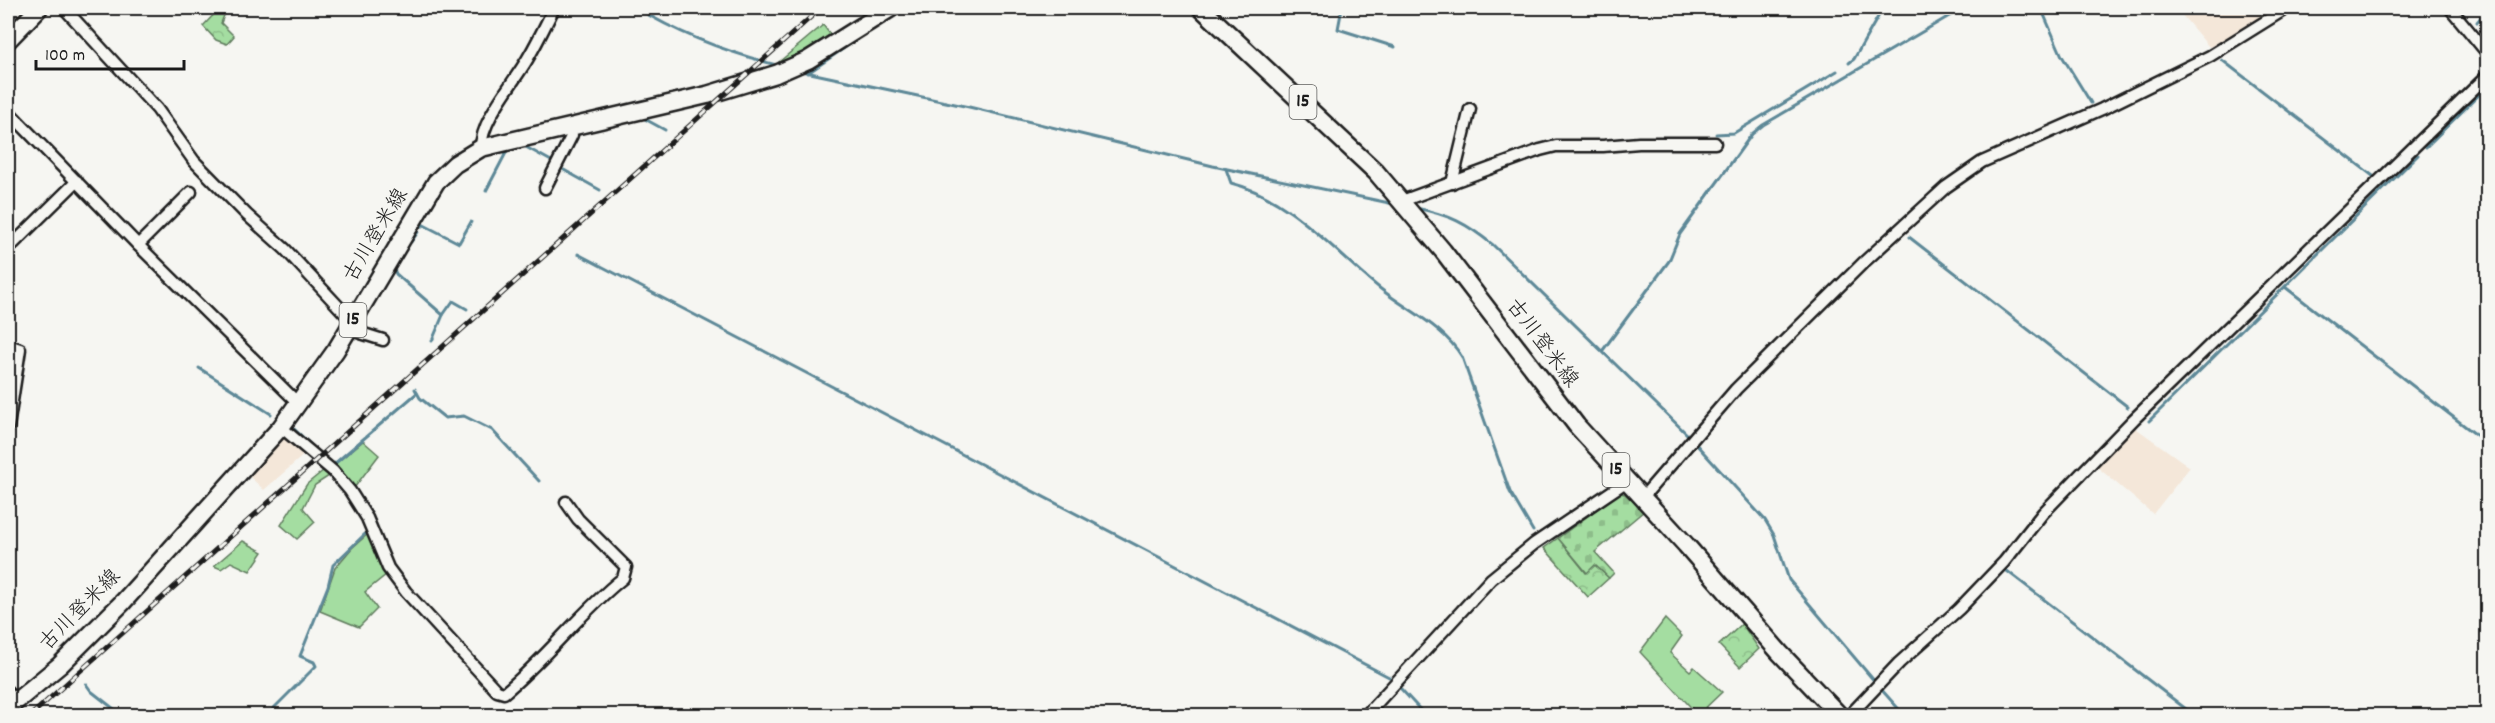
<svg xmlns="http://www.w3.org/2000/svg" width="2495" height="723" font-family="Dekko,'Klee One',sans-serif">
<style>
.built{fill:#f4e7d9}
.grass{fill:#a4dda1;stroke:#607c5e;stroke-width:1.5}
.forest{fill:url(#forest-crowns);stroke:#607c5e;stroke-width:1.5}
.cemetery{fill:url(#cemetery-stones);stroke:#607c5e;stroke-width:1.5}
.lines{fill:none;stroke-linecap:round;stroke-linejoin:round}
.stream{stroke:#5d8897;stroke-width:3}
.street-casing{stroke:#1c1c1c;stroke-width:15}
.primary-casing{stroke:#1c1c1c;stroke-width:21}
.street{stroke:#f6f6f2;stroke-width:10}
.primary{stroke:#f6f6f2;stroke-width:16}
.rail-casing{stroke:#1c1c1c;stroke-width:5}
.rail{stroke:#f6f6f2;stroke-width:3;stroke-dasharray:9;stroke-linecap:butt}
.labels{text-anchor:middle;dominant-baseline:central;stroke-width:4.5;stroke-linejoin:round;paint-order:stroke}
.shield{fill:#f6f6f2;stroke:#5d5d5c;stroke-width:1.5}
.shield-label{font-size:20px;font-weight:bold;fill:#1c1c1c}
.street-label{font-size:21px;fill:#1c1c1c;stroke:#f6f6f2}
</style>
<defs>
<pattern id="forest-crowns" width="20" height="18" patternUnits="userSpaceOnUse" patternTransform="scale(1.5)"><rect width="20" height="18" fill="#a4dda1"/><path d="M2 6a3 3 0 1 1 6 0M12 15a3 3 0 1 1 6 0" fill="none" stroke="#8dbd8a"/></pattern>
<pattern id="cemetery-stones" width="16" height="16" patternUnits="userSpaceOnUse" patternTransform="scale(1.5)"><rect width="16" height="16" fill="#a4dda1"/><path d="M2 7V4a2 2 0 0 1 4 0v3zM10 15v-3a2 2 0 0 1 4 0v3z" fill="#8dbd8a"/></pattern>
</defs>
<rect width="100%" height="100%" fill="#f6f6f2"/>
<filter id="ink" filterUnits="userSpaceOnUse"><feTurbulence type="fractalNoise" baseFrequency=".0167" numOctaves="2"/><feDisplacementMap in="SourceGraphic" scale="12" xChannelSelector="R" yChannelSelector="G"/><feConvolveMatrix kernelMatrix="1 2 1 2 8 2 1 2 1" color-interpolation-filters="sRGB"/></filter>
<g filter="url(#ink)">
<!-- built -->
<g class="built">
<polygon points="2176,8 2256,8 2262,15 2260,20 2225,42 2209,47"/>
<polygon points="2133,426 2190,467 2153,514 2096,466"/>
<polygon points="281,437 286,437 306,453 264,490 248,475"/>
</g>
<!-- grass -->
<g class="grass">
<polygon points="823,25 833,38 788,65 779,62"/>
<polygon points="363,441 379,455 354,488 334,465"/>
<polygon points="324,470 329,476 315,485 303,508 315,522 297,539 281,525 307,484"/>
<polygon points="369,533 387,574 365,592 377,609 359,627 320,611 335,568 352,548"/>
<polygon points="243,541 263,552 250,571 231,562 221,569 214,566"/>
<polygon points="1665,619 1682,636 1670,653 1690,671 1694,667 1722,692 1698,715 1640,652"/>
</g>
<!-- forest -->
<g class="forest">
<polygon points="220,8 227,8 221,23 234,36 227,44 216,40 203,26"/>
<polygon points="1558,538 1586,573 1595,565 1609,578 1588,597 1544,548"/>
<polygon points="1742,624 1759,649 1740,667 1719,645"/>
</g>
<!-- cemetery -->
<polygon class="cemetery" points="1619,493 1625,494 1644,511 1595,552 1614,573 1609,578 1595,565 1587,573 1558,538"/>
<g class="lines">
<!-- stream -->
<g class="stream">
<path d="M637,8C680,35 730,53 780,66"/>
<polyline points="1182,8 1186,11"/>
<polyline points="1342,8 1338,29 1395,47"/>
<polyline points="2041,8 2062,56 2091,103"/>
<polyline points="896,13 904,8"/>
<polyline points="2477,22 2488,9"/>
<polyline points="2222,60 2373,176"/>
<polyline points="1849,63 1854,59 1883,8"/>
<polyline points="801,71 969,107 1213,166 1394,204"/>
<polyline points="808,73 866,33"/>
<polyline points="643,118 665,130"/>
<polyline points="1716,134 1734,133 1837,71"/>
<polyline points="527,145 524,146 553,162"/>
<polyline points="2426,147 2488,86"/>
<path d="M1226,169L1231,183C1291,198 1335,253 1382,290C1410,312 1443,326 1462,357L1510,492L1533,531"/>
<polyline points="564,170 600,190"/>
<polyline points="486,191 508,149"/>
<path d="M1416,208C1450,215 1466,223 1493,245L1690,437"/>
<polyline points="422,226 422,224 459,243 471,222"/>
<polyline points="1909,237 2128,407"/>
<polyline points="411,242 418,232"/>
<polyline points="407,247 394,269 396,274 443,315"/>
<polyline points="578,254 1389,677"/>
<polyline points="2285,287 2488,444"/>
<polyline points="432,341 443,315 453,301 467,309"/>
<polyline points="1603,350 1669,261 1680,234 1752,134 1763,125 1963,8"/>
<polyline points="199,368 271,414"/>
<polyline points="415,389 420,398 445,418 464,416 492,430 539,481"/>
<polyline points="2149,421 2418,155"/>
<polyline points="293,428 323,456"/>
<polyline points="1694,442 1765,520 1774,535 1789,580 1876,683"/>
<polyline points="333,465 417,393"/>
<polyline points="2007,571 2195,716"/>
<polyline points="86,684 91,691 123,716"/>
<polyline points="1880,688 1905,716"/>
<polyline points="1401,689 1426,716"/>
<polyline points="266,716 316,666 314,662 300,656 328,586 333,565 365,534"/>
</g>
<!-- street casing -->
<g class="street-casing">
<g id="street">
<polyline points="64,8 157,109 194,161 247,215 285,249 352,321"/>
<polyline points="2450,8 2488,54"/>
<polyline points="8,111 138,245 299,404"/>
<path d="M481,148C481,119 514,83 528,58C538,41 546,24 554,8"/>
<polyline points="1452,183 1470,109"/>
<polyline points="545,188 572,135 570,126"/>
<polyline points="1402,201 1540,150 1556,146 1603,146 1639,143 1715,143"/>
<polyline points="138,245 191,192"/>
<polyline points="8,249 77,181"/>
<polyline points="348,329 383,340"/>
<polyline points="8,345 20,349 8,427"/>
<path d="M281,427L333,471L350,491L367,518L388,568L406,592L497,691L504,693C547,658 579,613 623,578L626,567L578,519L566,502"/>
<polyline points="1642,498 1736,389 1863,263 1946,187 1982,162 2102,109 2210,56 2287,8"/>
<polyline points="8,692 15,702"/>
<polyline points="1365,716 1491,579 1534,544 1627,481"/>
<polyline points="1849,716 1899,663 1959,609 2004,562 2043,513 2134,419 2488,75"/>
</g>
</g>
<!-- primary casing -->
<g class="primary-casing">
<g id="primary">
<polyline points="1201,8 1376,172 1443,251 1577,426 1686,545 1780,653 1840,716"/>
<polyline points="8,40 39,8"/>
<polyline points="8,708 60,665 123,602 281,427 336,350 436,182 455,164 481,148 707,95 776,74 808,60 891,8"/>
</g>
</g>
<!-- street -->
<use href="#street" class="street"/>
<!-- primary -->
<use href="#primary" class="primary"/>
<!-- rail casing -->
<g class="rail-casing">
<polyline id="rail" points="30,716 821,8"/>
</g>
<!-- rail -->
<use href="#rail" class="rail"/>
</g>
</g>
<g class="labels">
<!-- shield labels -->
<g class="shield">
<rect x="1289.5" y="85" width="27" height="34" rx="4.5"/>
<rect x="339.5" y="303" width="27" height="34" rx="4.5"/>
<rect x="1602.5" y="453" width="27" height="34" rx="4.5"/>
</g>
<g class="shield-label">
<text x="1303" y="102">15</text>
<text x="353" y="320">15</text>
<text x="1616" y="470">15</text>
</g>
<!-- street labels -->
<g class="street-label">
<text transform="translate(377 236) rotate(-59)">古川登米線</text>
<text transform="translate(1541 344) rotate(53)">古川登米線</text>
<text transform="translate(81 611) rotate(-45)">古川登米線</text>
</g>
</g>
<!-- margin -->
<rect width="2495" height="723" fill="none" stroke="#f6f6f2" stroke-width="30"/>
<rect x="15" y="15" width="2465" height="693" fill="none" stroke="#1c1c1c" stroke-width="2" filter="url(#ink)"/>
<!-- scale -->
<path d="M36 60v9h148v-9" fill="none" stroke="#1c1c1c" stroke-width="3"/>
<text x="45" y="60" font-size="18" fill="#1c1c1c" stroke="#f6f6f2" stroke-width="4.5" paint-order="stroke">100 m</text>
</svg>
